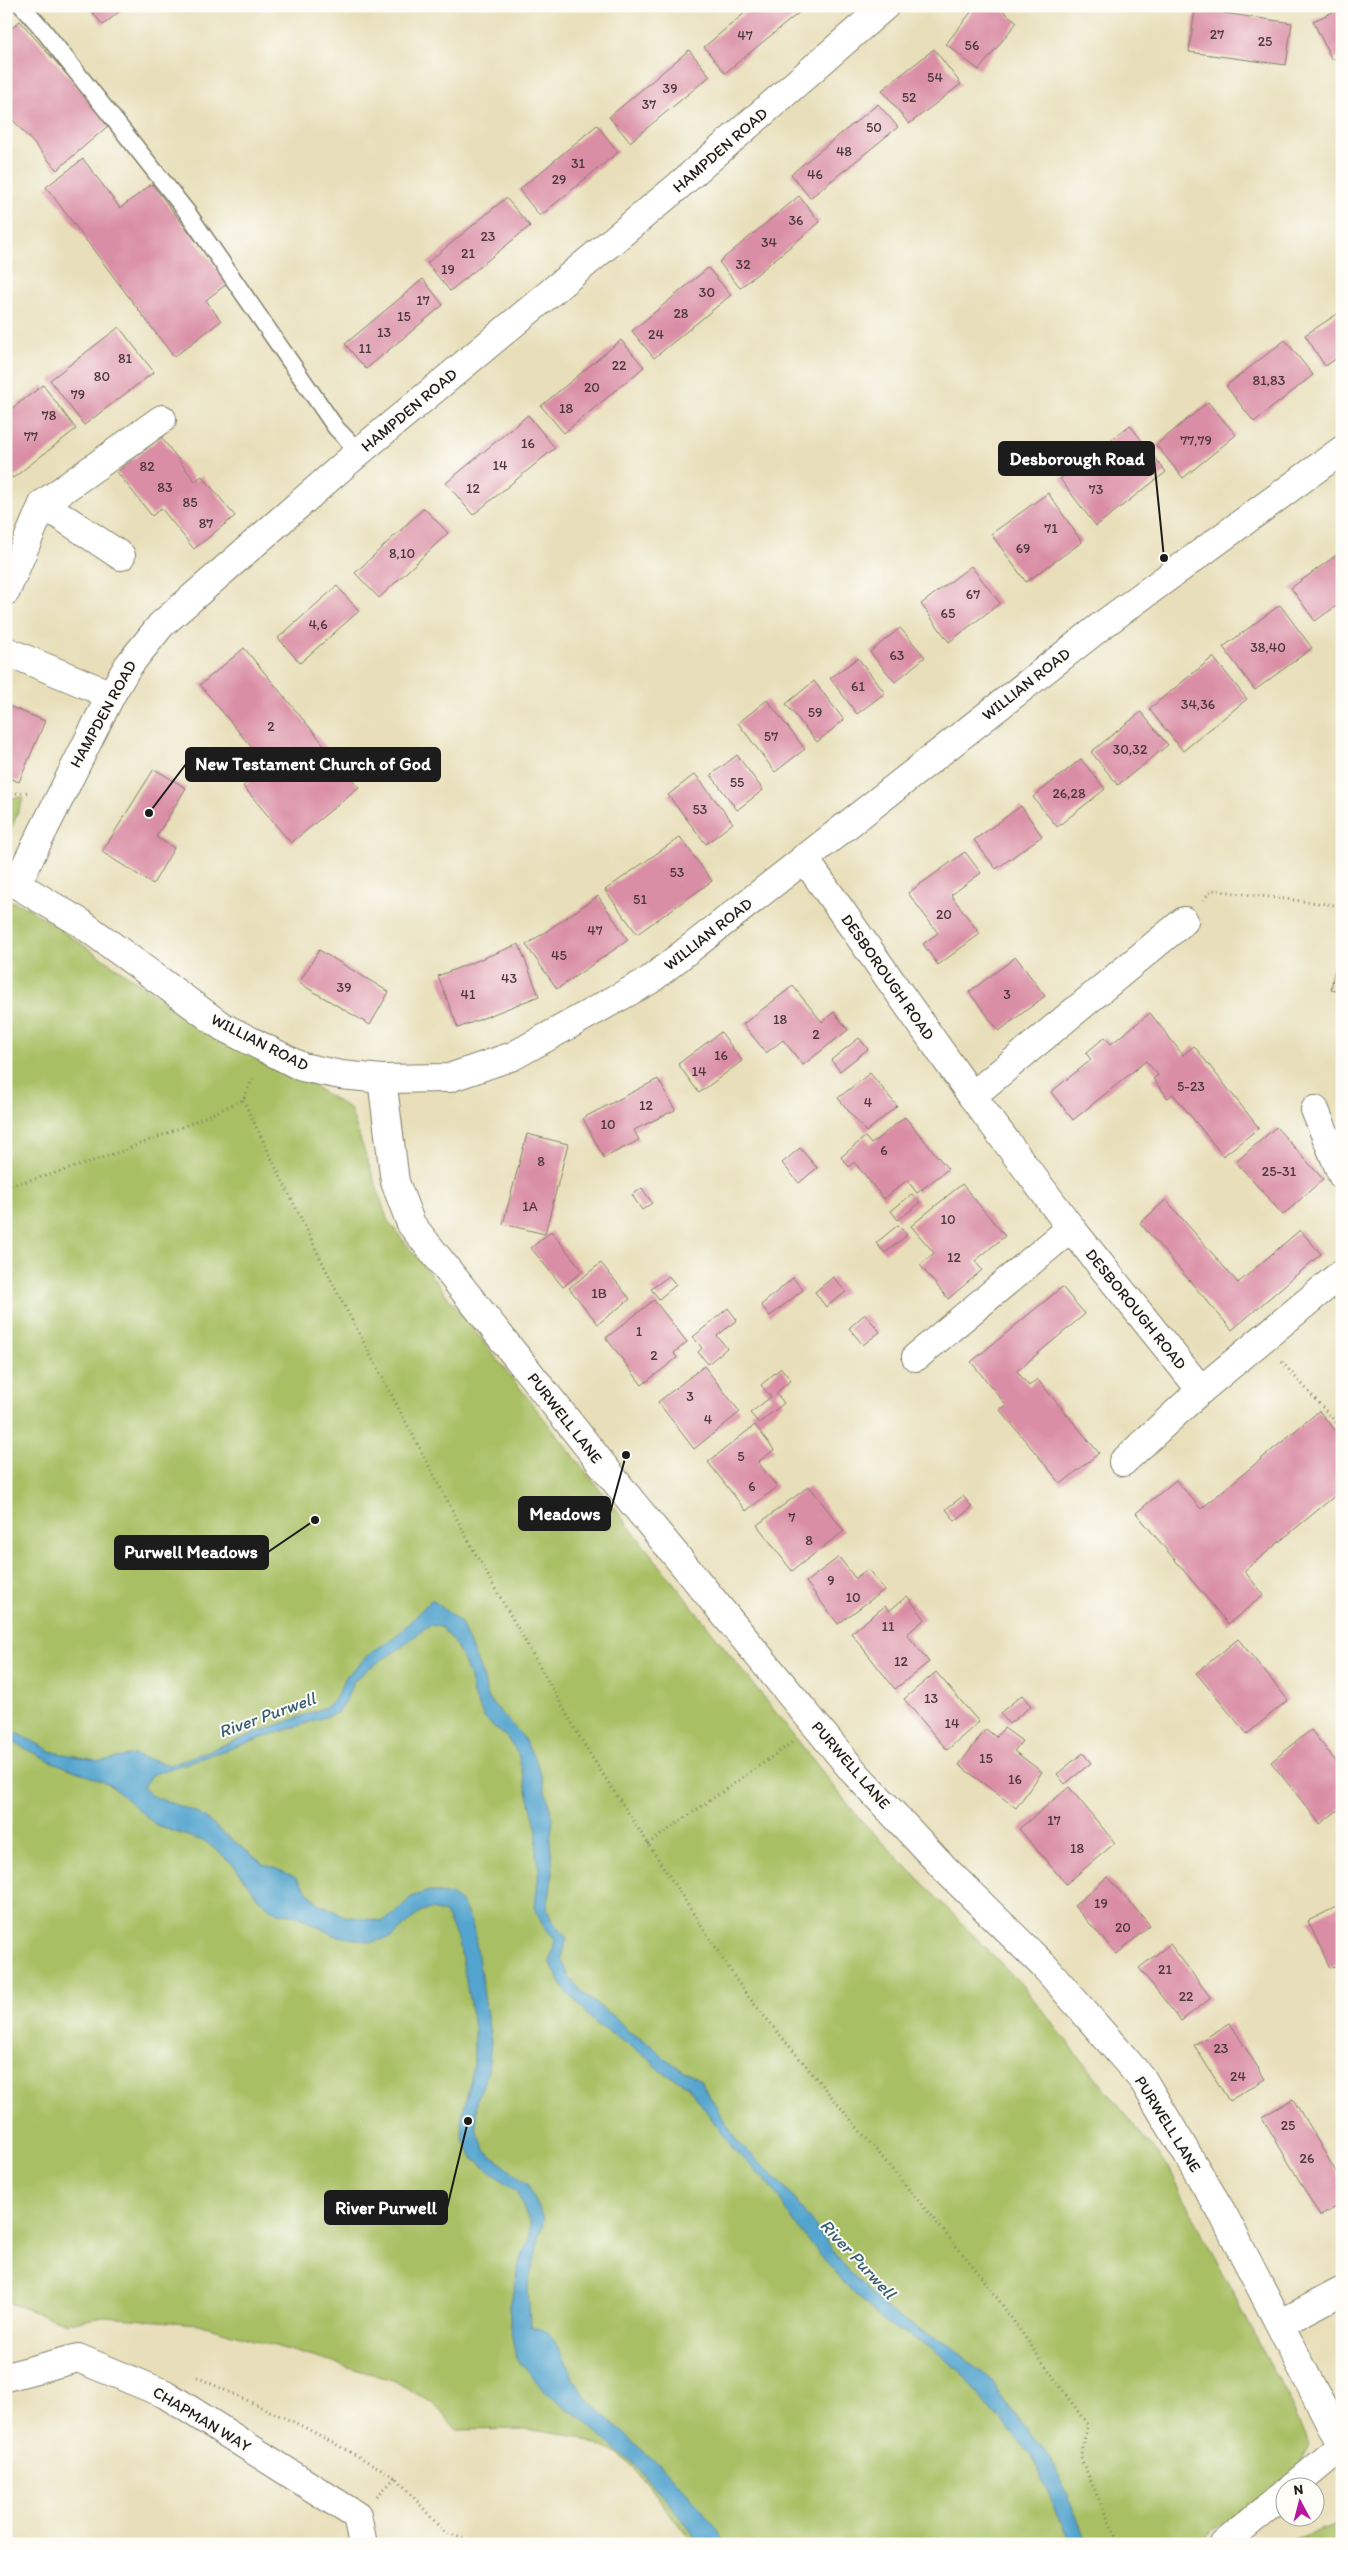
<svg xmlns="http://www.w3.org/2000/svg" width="1348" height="2550" font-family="Itim,sans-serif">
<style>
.green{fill:#a8bf64;stroke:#626e40}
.water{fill:#53a4ce;stroke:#386075}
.building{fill:#da8ea5}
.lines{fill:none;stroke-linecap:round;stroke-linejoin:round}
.service-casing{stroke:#827e6b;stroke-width:19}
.minor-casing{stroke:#827e6b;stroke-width:30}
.tertiary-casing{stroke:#827e6b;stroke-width:30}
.path{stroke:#827e6b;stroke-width:3;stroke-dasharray:1 4;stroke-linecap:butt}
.service{stroke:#fff;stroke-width:16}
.minor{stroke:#fff;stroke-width:28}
.tertiary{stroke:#fff;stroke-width:28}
.labels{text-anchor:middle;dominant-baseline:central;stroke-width:4;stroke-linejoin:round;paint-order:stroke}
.number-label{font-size:14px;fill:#4c383e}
.street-label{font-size:16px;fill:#1c1c1c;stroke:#fdfcf7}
.water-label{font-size:18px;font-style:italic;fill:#386075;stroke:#fdfcf7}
.leader{fill:none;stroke:#1c1c1c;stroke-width:2}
.callout-dot{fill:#1c1c1c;stroke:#fdfcf7;stroke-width:2}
.callout{fill:#1c1c1c;stroke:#1c1c1c;stroke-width:2}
.callout-label{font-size:18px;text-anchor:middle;font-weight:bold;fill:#fff}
</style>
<rect width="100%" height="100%" fill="#fdfcf7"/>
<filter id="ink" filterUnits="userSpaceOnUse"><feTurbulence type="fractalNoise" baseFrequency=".02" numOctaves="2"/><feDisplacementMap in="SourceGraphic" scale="10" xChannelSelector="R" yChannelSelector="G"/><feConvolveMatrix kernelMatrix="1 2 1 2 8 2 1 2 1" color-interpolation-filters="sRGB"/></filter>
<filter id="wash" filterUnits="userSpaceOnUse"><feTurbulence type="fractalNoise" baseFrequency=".0096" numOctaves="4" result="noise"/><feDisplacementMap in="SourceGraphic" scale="20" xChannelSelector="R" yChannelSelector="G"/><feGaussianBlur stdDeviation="1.12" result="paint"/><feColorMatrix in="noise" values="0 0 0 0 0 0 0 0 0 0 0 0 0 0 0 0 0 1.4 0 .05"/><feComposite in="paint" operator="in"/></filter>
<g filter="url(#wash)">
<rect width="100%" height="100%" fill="#e8dfba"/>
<!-- green -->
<g class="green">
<polygon points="24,797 7,839 6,839 6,798"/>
<polygon points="6,899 27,907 205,1028 305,1081 350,1109 388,1221 859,1818 1022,1985 1169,2169 1293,2409 1309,2445 1295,2471 1194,2544 693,2544 648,2484 617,2453 578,2437 526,2429 457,2430 434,2404 393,2380 198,2324 104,2317 67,2323 6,2302"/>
<polygon points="1337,2524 1342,2526 1342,2544 1286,2544 1291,2540"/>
</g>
<!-- water -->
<polygon class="water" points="432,1599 461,1623 484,1679 487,1697 523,1737 538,1765 553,1819 550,1840 553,1873 547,1909 551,1919 567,1938 562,1958 569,1977 588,1998 615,2017 628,2031 653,2046 667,2060 699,2079 736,2140 785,2187 848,2270 880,2303 917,2329 949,2344 994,2383 1011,2411 1040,2444 1055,2468 1088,2544 1071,2544 1030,2453 1001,2419 990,2411 958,2369 929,2346 886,2324 844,2283 797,2227 771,2186 735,2151 687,2085 660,2071 647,2057 595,2023 564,1989 550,1963 555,1939 542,1924 535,1907 539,1870 536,1854 537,1831 518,1754 507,1738 485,1719 473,1695 470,1678 457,1647 441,1627 429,1625 399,1649 369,1668 353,1682 346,1700 337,1713 151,1775 143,1787 150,1795 198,1813 262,1863 296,1877 317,1902 344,1916 383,1921 393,1915 411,1897 429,1891 451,1895 463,1904 474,1930 491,2042 488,2071 477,2100 476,2128 485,2150 527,2184 544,2218 528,2285 530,2326 548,2332 561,2351 572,2377 589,2401 679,2484 719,2530 725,2544 699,2544 670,2503 639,2470 580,2417 549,2396 516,2358 510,2327 510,2306 518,2268 530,2236 530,2224 517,2192 474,2159 463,2140 461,2121 474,2065 474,2027 459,1942 445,1913 432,1909 421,1911 393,1937 372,1942 333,1935 300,1917 274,1911 258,1898 233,1864 206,1842 157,1826 109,1784 50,1761 6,1739 6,1727 53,1752 101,1761 133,1755 170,1765 326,1707 335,1698 347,1675 373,1651 393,1639"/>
<g id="blocks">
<!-- building -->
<g class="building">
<polygon points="87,6 126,6 103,25"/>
<polygon points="753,6 807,6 725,73 704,47"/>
<polygon points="976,6 997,6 1017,22 979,70 946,44"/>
<polygon points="1342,8 1342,55 1332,60 1313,21"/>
<polygon points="1195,9 1292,23 1286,65 1189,52"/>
<polygon points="20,21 110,124 57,170 6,112 6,33"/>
<polygon points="934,49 961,84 909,124 882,90"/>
<polygon points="689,50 710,76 630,142 609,117"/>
<polygon points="878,104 898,127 810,198 791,174"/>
<polygon points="597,125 618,152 540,216 519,190"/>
<polygon points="83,159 120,208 152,184 228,283 206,300 221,321 174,357 46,187"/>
<polygon points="799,196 820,222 740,288 719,262"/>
<polygon points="506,198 530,226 450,291 427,263"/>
<polygon points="708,268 731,295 654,358 632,331"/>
<polygon points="423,279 443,305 366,369 345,344"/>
<polygon points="1342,311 1342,355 1325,366 1305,335"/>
<polygon points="119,327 154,372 84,425 50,380"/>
<polygon points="621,340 644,367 564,433 541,406"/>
<polygon points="1285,340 1313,375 1254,422 1226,386"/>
<polygon points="43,385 76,429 13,478 6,469 6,413"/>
<polygon points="1208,402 1236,435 1183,478 1156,445"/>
<polygon points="528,415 555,448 473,515 446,483"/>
<polygon points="1130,425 1166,472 1096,526 1060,479"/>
<polygon points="161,437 195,481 202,476 235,516 194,549 161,508 152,516 117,472"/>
<polygon points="1048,493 1082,542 1026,582 991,534"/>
<polygon points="424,508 448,533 379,598 355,573"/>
<polygon points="1342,551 1342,602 1315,621 1291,588"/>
<polygon points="971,566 1000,603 949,642 921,604"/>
<polygon points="337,586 359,611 300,663 278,638"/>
<polygon points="1280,605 1312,648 1255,690 1223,647"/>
<polygon points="900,628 925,657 895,682 870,652"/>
<polygon points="244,648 359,787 291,843 243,786 267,766 200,685"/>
<polygon points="1213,657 1247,699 1183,751 1149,709"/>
<polygon points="858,658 885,693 857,714 830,678"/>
<polygon points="814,681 844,720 817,742 786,704"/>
<polygon points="767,700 805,749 775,772 738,723"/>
<polygon points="6,705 45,721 19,782 6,777"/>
<polygon points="1141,712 1168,745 1118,785 1091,752"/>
<polygon points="737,755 763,790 737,810 711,775"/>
<polygon points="1081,759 1105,789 1057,827 1033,797"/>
<polygon points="154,769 186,788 156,837 174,848 153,884 102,852"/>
<polygon points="695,774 733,823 706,844 668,795"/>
<polygon points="1021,806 1042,836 996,869 974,840"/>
<polygon points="680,837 712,881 637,934 605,890"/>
<polygon points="965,852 981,873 951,895 980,934 938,965 923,944 938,933 908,893"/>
<polygon points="598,896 628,940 557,989 526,945"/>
<polygon points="1341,930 1342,930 1342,992 1331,990"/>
<polygon points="519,944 539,996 458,1028 438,976"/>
<polygon points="319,950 389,992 370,1025 299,983"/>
<polygon points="1016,957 1045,996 999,1031 969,992"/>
<polygon points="793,986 822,1022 834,1012 848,1030 803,1065 783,1040 766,1053 743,1024"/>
<polygon points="1150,1013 1183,1055 1194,1046 1259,1128 1223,1156 1173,1094 1168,1098 1153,1079 1158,1075 1146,1061 1073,1120 1051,1092 1091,1060 1086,1053 1105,1037 1111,1044"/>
<polygon points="721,1032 742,1061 699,1093 678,1064"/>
<polygon points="859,1038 868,1049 840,1071 831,1060"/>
<polygon points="870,1073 897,1106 866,1132 838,1098"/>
<polygon points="658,1079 675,1110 634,1130 639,1140 604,1158 583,1118"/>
<polygon points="905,1117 948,1169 917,1193 907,1180 884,1199 854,1162 849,1167 841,1157 865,1137 871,1144"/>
<polygon points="1276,1127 1323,1179 1283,1215 1236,1162"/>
<polygon points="527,1134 568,1144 545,1234 503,1224"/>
<polygon points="800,1148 817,1168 799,1183 782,1163"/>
<polygon points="962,1184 1005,1236 975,1261 982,1270 948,1299 920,1265 934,1253 911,1226"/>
<polygon points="642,1188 652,1203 642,1210 632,1195"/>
<polygon points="912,1194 920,1203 898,1220 891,1211"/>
<polygon points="1166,1200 1238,1283 1300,1230 1321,1254 1232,1330 1140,1223"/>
<polygon points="898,1225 907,1235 885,1253 876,1243"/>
<polygon points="551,1231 583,1271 563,1287 531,1248"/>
<polygon points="601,1263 630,1299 598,1324 569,1288"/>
<polygon points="669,1276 676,1285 659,1299 651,1289"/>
<polygon points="833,1277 846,1292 826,1307 815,1292"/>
<polygon points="793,1278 803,1290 770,1316 761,1305"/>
<polygon points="1062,1287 1085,1314 1017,1371 1029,1386 1037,1379 1099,1453 1061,1484 1000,1410 1006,1405 971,1362"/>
<polygon points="654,1300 687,1342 674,1353 677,1358 642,1385 606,1338"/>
<polygon points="728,1308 737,1320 717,1336 727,1348 708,1364 698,1352 702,1348 693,1337"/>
<polygon points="865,1314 880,1332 863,1345 849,1328"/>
<polygon points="704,1366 740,1412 694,1449 658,1402"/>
<polygon points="781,1368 791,1380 776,1393 784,1403 759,1423 750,1413 771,1397 761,1385"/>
<polygon points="1319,1411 1342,1438 1342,1490 1244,1571 1264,1595 1228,1624 1136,1513 1176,1480 1201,1509"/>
<polygon points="755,1425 774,1450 758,1462 777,1487 746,1511 708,1462"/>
<polygon points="809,1486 844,1531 792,1571 757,1525"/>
<polygon points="963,1496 972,1507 955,1521 946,1509"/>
<polygon points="839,1557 855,1578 868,1569 884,1590 838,1624 806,1582"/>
<polygon points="907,1596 925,1619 907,1634 929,1662 895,1689 851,1633 885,1606 889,1611"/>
<polygon points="1238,1639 1288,1700 1247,1734 1196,1673"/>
<polygon points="936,1672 979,1722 947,1750 904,1699"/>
<polygon points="1022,1695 1031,1706 1009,1724 1000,1713"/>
<polygon points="1004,1728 1022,1741 1014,1751 1042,1772 1016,1808 959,1765 986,1729 996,1737"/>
<polygon points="1311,1730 1342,1769 1342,1807 1320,1824 1271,1762"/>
<polygon points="1083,1753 1091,1763 1065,1784 1057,1774"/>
<polygon points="1069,1787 1115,1843 1066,1884 1019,1829"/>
<polygon points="1107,1877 1150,1925 1117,1954 1074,1906"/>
<polygon points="1342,1904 1342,1963 1330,1968 1308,1921"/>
<polygon points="1170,1944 1211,1998 1181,2021 1139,1968"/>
<polygon points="1230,2023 1265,2079 1229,2101 1194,2045"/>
<polygon points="1293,2099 1342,2182 1342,2204 1320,2216 1262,2117"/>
</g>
</g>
</g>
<g filter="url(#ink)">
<use href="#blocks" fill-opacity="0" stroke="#827e6b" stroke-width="1"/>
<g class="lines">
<!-- service casing -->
<g class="service-casing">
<polyline id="service" points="22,6 40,26 187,212 336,428 359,452"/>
</g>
<!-- minor casing -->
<g class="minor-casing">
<g id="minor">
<polyline points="43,504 121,556"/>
<polyline points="6,591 43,504 162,419"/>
<polyline points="6,651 111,695"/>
<polyline points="804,858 972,1096 1071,1228 1201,1390 1342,1273"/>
<polyline points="17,883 111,695 128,666 161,625 359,452 676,188 885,6"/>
<polyline points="382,1079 395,1182 411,1224 632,1502 855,1773 946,1870 1045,1967 1143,2080 1224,2216 1342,2446"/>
<polyline points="972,1096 1184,921"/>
<polyline points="1315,1110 1342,1175"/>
<polyline points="916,1357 1071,1228"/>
<polyline points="1123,1462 1201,1390"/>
<polyline points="1280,2324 1342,2291"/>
<polyline points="6,2377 78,2358 165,2394 357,2516 363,2544"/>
<polyline points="1292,2488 1342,2446"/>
<polyline points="1224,2544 1286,2493"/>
</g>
</g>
<!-- tertiary casing -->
<g class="tertiary-casing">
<polyline id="tertiary" points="6,878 81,923 223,1027 302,1067 341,1075 382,1079 449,1078 513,1056 650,980 1101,626 1342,450"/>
</g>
<!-- path -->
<g class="path">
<polyline points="6,794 28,792"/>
<polyline points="1203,900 1212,890 1342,906"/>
<polyline points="243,1100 334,1286 475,1553 586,1748 745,1993 982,2277 1087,2424 1081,2459 1119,2544"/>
<path d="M6,1186C89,1167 166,1135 243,1100L254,1076"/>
<polyline points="1282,1362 1342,1429"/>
<polyline points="648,1844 793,1742"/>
<polyline points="197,2377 304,2427 396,2477 443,2531 476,2544"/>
<polyline points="377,2496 396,2477"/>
</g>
<!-- service -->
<use href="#service" class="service"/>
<!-- minor -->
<use href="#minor" class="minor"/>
<!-- tertiary -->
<use href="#tertiary" class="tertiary"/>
</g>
</g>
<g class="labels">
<!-- number labels -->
<g class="number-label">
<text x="1217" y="34">27</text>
<text x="745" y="35">47</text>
<text x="1265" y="41">25</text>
<text x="972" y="45">56</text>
<text x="935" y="77">54</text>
<text x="670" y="88">39</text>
<text x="909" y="97">52</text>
<text x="649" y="104">37</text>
<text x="874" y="127">50</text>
<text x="844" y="151">48</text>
<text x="578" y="163">31</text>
<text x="815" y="174">46</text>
<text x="559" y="179">29</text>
<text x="796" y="220">36</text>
<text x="488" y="236">23</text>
<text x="769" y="242">34</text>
<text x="468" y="253">21</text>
<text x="743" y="264">32</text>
<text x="448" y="269">19</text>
<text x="707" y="292">30</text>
<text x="423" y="300">17</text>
<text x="681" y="313">28</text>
<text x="404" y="316">15</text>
<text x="384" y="332">13</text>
<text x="656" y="334">24</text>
<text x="365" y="348">11</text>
<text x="125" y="358">81</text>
<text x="619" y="365">22</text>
<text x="102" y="376">80</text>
<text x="1269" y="380">81,83</text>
<text x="592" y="387">20</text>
<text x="78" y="394">79</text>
<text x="566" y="408">18</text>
<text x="49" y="415">78</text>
<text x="31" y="436">77</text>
<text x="1196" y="440">77,79</text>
<text x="528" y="443">16</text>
<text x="500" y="465">14</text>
<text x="147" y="466">82</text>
<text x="165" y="487">83</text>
<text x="473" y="488">12</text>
<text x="1096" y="489">73</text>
<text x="190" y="502">85</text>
<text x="206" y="523">87</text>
<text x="1051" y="528">71</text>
<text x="1023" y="548">69</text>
<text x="402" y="553">8,10</text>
<text x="973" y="594">67</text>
<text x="948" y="613">65</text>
<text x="318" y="624">4,6</text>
<text x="1268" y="647">38,40</text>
<text x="897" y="655">63</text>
<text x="858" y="686">61</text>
<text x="1198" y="704">34,36</text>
<text x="815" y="712">59</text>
<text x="271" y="726">2</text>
<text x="771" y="736">57</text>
<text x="1130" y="749">30,32</text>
<text x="737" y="782">55</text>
<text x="1069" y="793">26,28</text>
<text x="700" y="809">53</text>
<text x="677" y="872">53</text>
<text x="640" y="899">51</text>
<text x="944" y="914">20</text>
<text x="595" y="930">47</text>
<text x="559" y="955">45</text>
<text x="509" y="978">43</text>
<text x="344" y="987">39</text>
<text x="468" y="994">41</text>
<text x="1007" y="994">3</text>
<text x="780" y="1019">18</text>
<text x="816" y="1034">2</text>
<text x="721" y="1055">16</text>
<text x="699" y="1071">14</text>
<text x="1191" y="1086">5-23</text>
<text x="868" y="1102">4</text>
<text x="646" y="1105">12</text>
<text x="608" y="1124">10</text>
<text x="884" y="1150">6</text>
<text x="541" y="1161">8</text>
<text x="1279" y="1171">25-31</text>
<text x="530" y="1206">1A</text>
<text x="948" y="1219">10</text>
<text x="954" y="1257">12</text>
<text x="599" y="1293">1B</text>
<text x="639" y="1331">1</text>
<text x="654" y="1355">2</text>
<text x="690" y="1396">3</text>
<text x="708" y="1419">4</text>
<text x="741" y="1456">5</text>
<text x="752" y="1486">6</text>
<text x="792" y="1517">7</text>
<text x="809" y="1540">8</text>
<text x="831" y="1580">9</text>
<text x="853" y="1597">10</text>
<text x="888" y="1626">11</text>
<text x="901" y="1661">12</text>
<text x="931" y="1698">13</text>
<text x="952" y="1723">14</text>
<text x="986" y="1758">15</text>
<text x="1015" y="1779">16</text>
<text x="1054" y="1820">17</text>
<text x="1077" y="1848">18</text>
<text x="1101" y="1903">19</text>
<text x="1123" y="1927">20</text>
<text x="1165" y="1969">21</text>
<text x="1186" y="1996">22</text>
<text x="1221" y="2048">23</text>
<text x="1238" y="2076">24</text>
<text x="1288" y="2125">25</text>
<text x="1307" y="2158">26</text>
</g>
<!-- street labels -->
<g class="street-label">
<text transform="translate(720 150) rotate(-41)">HAMPDEN ROAD</text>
<text transform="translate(409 410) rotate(-40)">HAMPDEN ROAD</text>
<text transform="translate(1026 684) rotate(-38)">WILLIAN ROAD</text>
<text transform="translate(103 714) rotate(-61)">HAMPDEN ROAD</text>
<text transform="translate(708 934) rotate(-38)">WILLIAN ROAD</text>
<text transform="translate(888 977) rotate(55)">DESBOROUGH ROAD</text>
<text transform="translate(260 1042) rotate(27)">WILLIAN ROAD</text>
<text transform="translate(1136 1309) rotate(51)">DESBOROUGH ROAD</text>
<text transform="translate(565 1418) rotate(52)">PURWELL LANE</text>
<text transform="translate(851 1765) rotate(49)">PURWELL LANE</text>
<text transform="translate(1168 2124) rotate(58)">PURWELL LANE</text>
<text transform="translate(202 2419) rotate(31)">CHAPMAN WAY</text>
</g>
<!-- water labels -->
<g class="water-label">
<text transform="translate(267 1715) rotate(-20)">River Purwell</text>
<text transform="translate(858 2259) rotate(47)">River Purwell</text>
</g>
</g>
<!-- callouts -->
<path class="leader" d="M1164 558L1154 459M149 813L186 764M626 1455L610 1513M315 1520L268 1552M468 2121L447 2208"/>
<g class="callout-dot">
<circle cx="1164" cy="558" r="5"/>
<circle cx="149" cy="813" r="5"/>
<circle cx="626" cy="1455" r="5"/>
<circle cx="315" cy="1520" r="5"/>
<circle cx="468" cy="2121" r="5"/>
</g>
<g class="callout">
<rect x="999" y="442" width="155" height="33" rx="5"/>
<rect x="186" y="748" width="254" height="33" rx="5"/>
<rect x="519" y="1497" width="91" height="33" rx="5"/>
<rect x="115" y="1536" width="153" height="33" rx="5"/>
<rect x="325" y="2191" width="122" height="33" rx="5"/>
</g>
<g class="callout-label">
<text x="1077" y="465">Desborough Road</text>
<text x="313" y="770">New Testament Church of God</text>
<text x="565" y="1520">Meadows</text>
<text x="191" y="1558">Purwell Meadows</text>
<text x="386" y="2214">River Purwell</text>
</g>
<!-- margin -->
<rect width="1348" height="2550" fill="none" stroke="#fdfcf7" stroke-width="25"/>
<!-- north arrow -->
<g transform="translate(1300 2502) rotate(353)"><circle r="24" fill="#fdfcf7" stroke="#a3a29f"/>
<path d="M0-4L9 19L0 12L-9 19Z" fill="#b5179e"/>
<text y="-8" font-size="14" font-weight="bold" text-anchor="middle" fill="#1c1c1c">N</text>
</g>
</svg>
